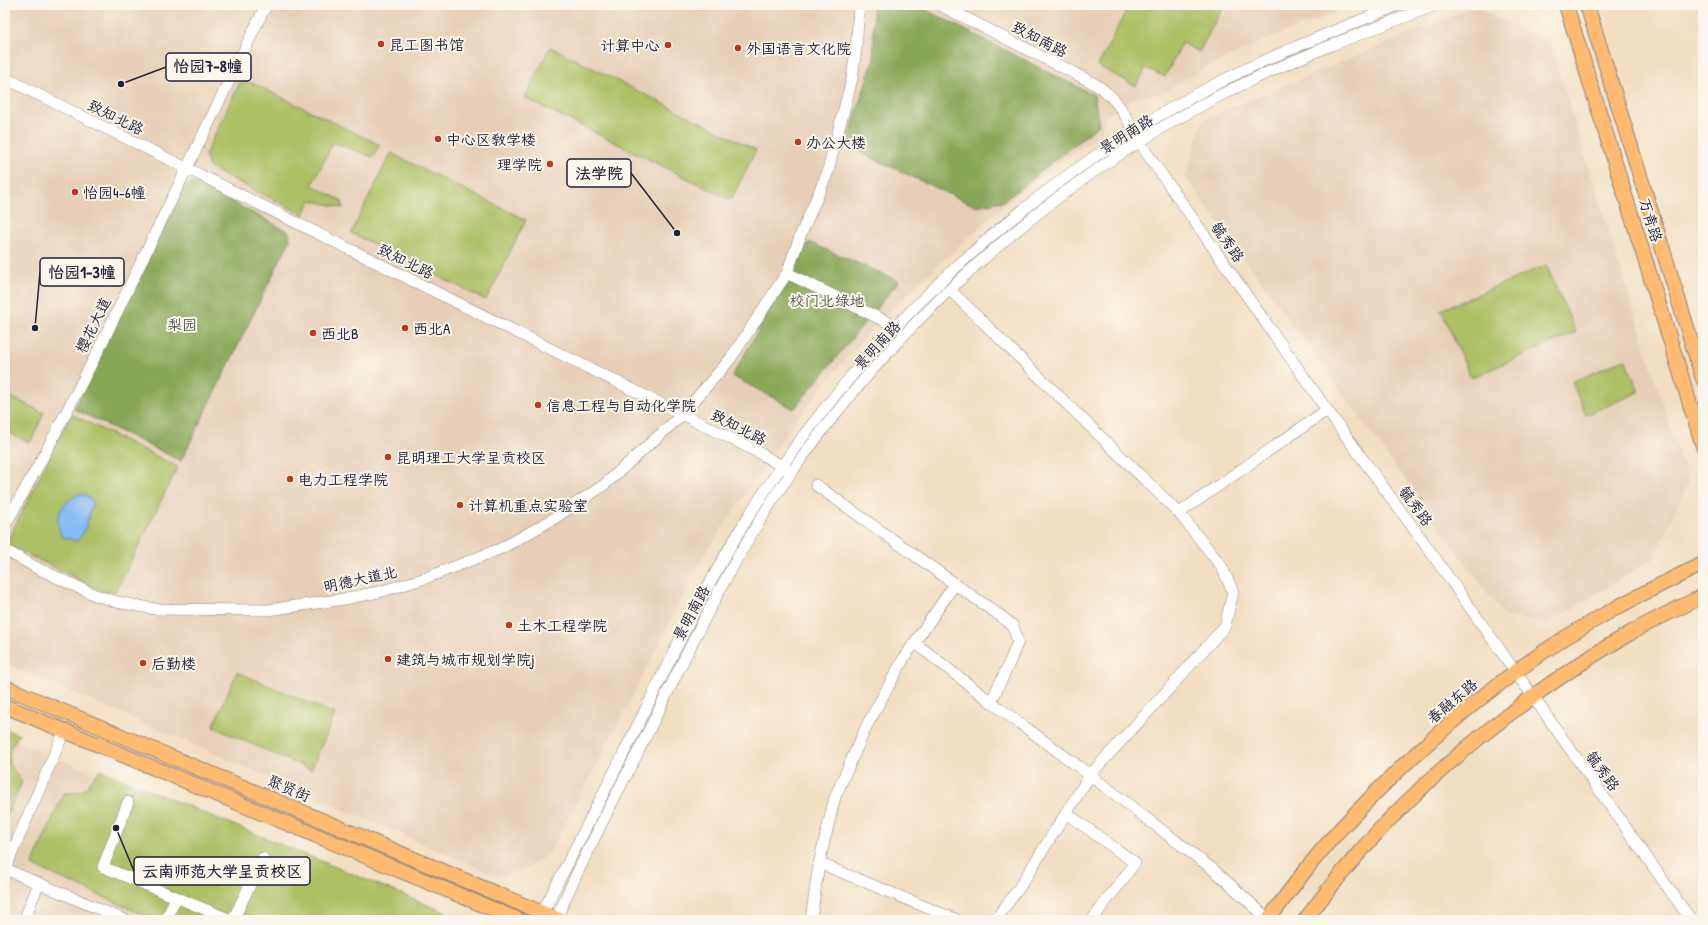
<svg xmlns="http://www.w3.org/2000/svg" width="1708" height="925" font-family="'Patrick Hand','LXGW WenKai TC',sans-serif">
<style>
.built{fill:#e6cfb6}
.green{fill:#acbf63;stroke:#67704f}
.forest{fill:#89a659;stroke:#56644a}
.water{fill:#88baf5;stroke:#556e98}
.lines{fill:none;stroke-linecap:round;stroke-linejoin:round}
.minor-casing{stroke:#8a807e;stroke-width:12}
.major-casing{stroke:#8a807e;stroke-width:16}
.minor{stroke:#fff;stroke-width:11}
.major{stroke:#ffbb71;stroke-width:14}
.poi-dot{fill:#c8321e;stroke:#fbf7ec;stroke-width:1.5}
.labels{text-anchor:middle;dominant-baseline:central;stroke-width:4;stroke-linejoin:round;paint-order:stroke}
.street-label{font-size:15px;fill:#22223b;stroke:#fbf7ec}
.poi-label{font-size:15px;fill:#22223b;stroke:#fbf7ec;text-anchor:start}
.park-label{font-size:15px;fill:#525949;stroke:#fbf7ec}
.leader{fill:none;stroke:#22223b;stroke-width:1.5}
.callout-dot{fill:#22223b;stroke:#fbf7ec;stroke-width:1.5}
.callout{fill:#fbf7ec;stroke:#22223b;stroke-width:1.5}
.callout-label{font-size:16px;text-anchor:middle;font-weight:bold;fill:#22223b}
</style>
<rect width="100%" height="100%" fill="#fbf7ec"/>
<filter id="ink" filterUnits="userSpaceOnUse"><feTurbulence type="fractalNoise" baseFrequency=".025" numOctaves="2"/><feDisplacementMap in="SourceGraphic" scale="8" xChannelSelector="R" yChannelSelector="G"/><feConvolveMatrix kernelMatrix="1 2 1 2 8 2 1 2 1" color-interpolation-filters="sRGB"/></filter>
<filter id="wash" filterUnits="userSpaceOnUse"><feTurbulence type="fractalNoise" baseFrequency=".012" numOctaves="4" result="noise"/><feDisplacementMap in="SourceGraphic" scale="16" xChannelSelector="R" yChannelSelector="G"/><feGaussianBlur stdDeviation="0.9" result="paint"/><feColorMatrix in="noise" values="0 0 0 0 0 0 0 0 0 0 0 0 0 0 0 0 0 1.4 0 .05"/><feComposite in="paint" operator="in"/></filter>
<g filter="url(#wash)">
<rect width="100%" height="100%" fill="#f2dfc2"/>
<!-- built -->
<g class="built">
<polygon points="5,5 1354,5 1272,37 1201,70 1161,94 1136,97 1106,116 1101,133 1010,200 928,274 875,325 821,388 781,441 702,558 626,709 548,855 525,869 499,877 5,663"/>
<polygon points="1475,7 1550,44 1688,483 1653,559 1547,624 1504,616 1185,177 1203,119"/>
<polygon points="5,736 448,920 5,920"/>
</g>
<!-- green -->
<g class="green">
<polygon points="1129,5 1224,5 1199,52 1182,43 1165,77 1146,68 1136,86 1098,66"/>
<polygon points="550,47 756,150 731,200 525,98"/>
<polygon points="242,78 380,145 373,157 333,142 312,185 342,201 343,208 310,200 304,215 209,167 205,155"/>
<polygon points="391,153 526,220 486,300 351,233"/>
<polygon points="1546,265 1576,332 1471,378 1441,310"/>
<polygon points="1625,359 1639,392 1586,415 1572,382"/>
<polygon points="5,394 44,413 30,443 5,431"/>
<polygon points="71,414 178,467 116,591 107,593 10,546 8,540"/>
<polygon points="237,672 335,714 311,770 213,727"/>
<polygon points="5,729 19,735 10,748 9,764 22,782 5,819"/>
<path d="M100,770L464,920H155L32,865L64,793C90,793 85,786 100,770Z"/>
</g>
<!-- forest -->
<g class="forest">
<polygon points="873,5 916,5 1094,95 1099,125 1004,201 975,206 846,146 874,57"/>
<polygon points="197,183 289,232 290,240 181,461 74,409 184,185"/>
<polygon points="809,242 899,281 794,409 732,376"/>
</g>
<!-- water -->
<path class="water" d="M79,494C86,494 90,497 93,503L84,532L77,541L62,537C52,517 61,504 79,494Z"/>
</g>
<g filter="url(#ink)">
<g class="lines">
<!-- minor casing -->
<g class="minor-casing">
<g id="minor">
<path d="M940,5L1074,73C1085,79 1097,84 1106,92C1124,107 1133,132 1146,152L1327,410L1430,551L1691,920"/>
<polyline points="5,78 758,452 788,470"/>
<polyline points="787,273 801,234 827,174 852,79 856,50 859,5"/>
<polyline points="950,290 1179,513 1222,567 1233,592 1225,626 1177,680 1090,775 1019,888 996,919 992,920"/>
<polyline points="816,485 955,584"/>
<polyline points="1179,513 1327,410"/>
<polyline points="5,525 42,459 98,351 266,5"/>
<polyline points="5,550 39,569 95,595 117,602 155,609 267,610 338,600 379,592 426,578 502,548 550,521 604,485 682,415 731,358 787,273 897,327"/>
<polyline points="915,643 991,702 1090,775 1215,871 1268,919"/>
<polyline points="64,732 5,869 125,920"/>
<polyline points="128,802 103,867 231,920"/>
<polyline points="1066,813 1135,863 1092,920"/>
<polyline points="819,863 957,920"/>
<path d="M542,913C577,846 611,778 645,711C675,649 706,586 742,527C853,344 1025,183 1214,85C1274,54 1337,30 1399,5"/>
<polyline points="24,920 39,883"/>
<polyline points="166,920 176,897"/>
<polyline points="233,920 263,858"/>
<path d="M556,920C584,853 620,789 652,724C692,643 731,561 782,486C891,326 1050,182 1223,94C1292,59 1364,32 1436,5"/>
<polyline points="811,920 819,863 835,797 867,725 904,658 955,584 1002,617 1013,626 1018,642 1008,666 991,702"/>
</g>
</g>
<!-- major casing -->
<g class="major-casing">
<g id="major">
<polyline points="1566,5 1703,446"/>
<polyline points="1587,5 1703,379"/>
<polyline points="5,687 559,920"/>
<polyline points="5,706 519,920"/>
<path d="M1268,920C1293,886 1319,851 1348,821C1401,765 1459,712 1522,667C1578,626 1640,594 1703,564"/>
<path d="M1305,920C1333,883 1362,847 1395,814C1461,747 1546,682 1627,635C1652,620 1678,609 1703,596"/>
</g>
</g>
<!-- minor -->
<use href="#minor" class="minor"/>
<!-- major -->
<use href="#major" class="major"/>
</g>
</g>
<!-- markers -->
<g class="poi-dot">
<circle cx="381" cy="44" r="4"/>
<circle cx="668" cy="45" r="4"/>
<circle cx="738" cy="48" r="4"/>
<circle cx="438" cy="139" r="4"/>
<circle cx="798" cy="142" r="4"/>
<circle cx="550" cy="164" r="4"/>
<circle cx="75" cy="192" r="4"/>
<circle cx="405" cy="328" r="4"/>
<circle cx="313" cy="333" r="4"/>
<circle cx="538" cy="405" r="4"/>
<circle cx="388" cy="457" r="4"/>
<circle cx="290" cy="479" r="4"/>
<circle cx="460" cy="505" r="4"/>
<circle cx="509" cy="625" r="4"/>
<circle cx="388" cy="659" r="4"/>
<circle cx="143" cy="663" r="4"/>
</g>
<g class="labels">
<!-- street labels -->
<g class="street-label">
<text transform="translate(1040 39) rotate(27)">致知南路</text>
<text transform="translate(116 117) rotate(26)">致知北路</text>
<text transform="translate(1126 134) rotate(-32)">景明南路</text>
<text transform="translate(1651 220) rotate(73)">万青路</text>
<text transform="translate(1228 242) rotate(55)">毓秀路</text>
<text transform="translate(406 261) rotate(26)">致知北路</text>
<text transform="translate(93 325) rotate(-64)">樱花大道</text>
<text transform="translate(877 345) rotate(-47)">景明南路</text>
<text transform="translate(739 427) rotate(27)">致知北路</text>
<text transform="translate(1416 506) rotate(54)">毓秀路</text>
<text transform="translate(360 579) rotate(-12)">明德大道北</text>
<text transform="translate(691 613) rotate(-62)">景明南路</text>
<text transform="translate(1452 701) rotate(-40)">春融东路</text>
<text transform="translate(1603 771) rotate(54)">毓秀路</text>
<text transform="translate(289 788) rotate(23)">聚贤街</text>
</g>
<!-- poi labels -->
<g class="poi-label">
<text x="389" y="44">昆工图书馆</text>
<text x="660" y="45" text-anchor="end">计算中心</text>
<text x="746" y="48">外国语言文化院</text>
<text x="446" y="139">中心区教学楼</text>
<text x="806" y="142">办公大楼</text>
<text x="542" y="164" text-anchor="end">理学院</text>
<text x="83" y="192">怡园4-6幢</text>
<text x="413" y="328">西北A</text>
<text x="321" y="333">西北B</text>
<text x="546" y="405">信息工程与自动化学院</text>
<text x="396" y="457">昆明理工大学呈贡校区</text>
<text x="298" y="479">电力工程学院</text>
<text x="468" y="505">计算机重点实验室</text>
<text x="517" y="625">土木工程学院</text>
<text x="396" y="659">建筑与城市规划学院j</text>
<text x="151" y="663">后勤楼</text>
</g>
<!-- park labels -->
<g class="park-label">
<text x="827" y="300">校门北绿地</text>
<text x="182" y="324">梨园</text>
</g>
</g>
<!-- callouts -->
<path class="leader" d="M121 84L166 67M677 233L631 173M35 328L40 272M116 828L134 871"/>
<g class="callout-dot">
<circle cx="121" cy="84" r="4"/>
<circle cx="677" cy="233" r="4"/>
<circle cx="35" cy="328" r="4"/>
<circle cx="116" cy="828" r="4"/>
</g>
<g class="callout">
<rect x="166" y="53" width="85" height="28" rx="4"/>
<rect x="567" y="159" width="64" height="28" rx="4"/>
<rect x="40" y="258" width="84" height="28" rx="4"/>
<rect x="134" y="857" width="176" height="28" rx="4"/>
</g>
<g class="callout-label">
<text x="208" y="72">怡园7-8幢</text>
<text x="599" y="179">法学院</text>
<text x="82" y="278">怡园1-3幢</text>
<text x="222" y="877">云南师范大学呈贡校区</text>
</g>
<!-- margin -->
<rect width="1708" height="925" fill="none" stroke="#fbf7ec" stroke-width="20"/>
</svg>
